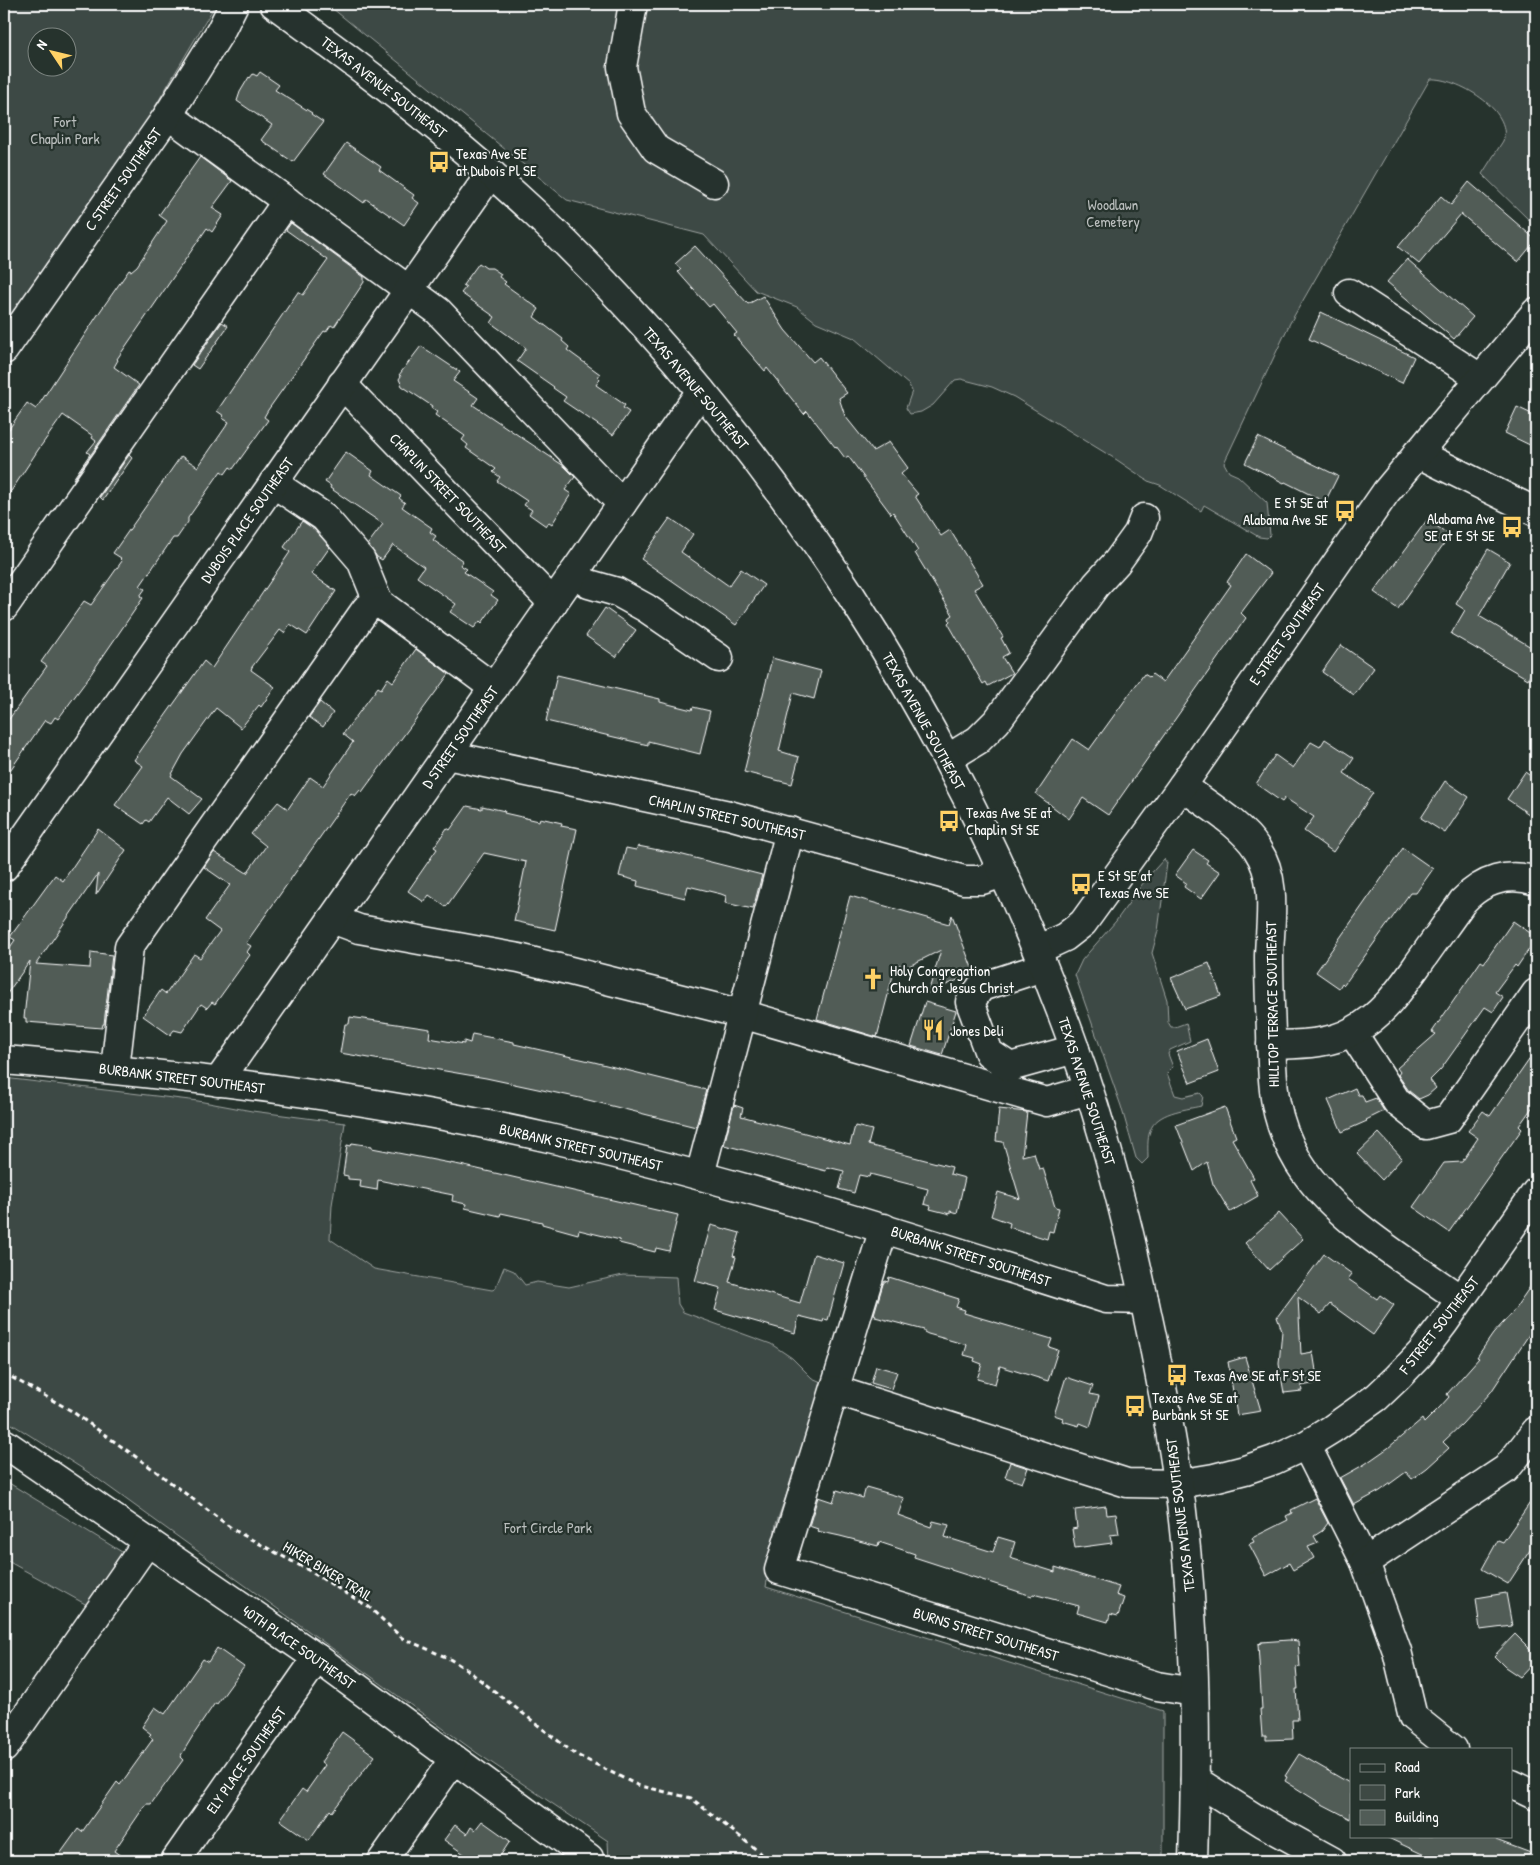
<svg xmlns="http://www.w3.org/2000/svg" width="1540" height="1865" font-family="'Patrick Hand',sans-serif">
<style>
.green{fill:#3e4944;stroke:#9ea4a2;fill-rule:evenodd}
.building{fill:#515c57;stroke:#fff}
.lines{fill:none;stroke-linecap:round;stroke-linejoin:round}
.minor-casing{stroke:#fff;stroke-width:31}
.major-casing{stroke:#fff;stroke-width:31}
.path{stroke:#fff;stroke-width:3;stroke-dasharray:5 4;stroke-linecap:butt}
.minor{stroke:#26332d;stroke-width:28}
.major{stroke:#26332d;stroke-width:28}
.labels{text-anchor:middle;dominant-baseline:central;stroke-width:4.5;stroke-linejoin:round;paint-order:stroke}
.street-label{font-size:15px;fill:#fff;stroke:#26332d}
.park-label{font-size:15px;fill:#bbbfbe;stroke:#26332d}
.poi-label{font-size:15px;fill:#fff;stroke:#26332d;text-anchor:start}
</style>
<rect width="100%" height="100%" fill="#26332d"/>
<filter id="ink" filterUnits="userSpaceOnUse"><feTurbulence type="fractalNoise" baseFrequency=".02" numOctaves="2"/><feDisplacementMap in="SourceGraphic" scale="10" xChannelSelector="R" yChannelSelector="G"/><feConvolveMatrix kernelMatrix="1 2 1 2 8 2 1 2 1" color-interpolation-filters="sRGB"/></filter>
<g filter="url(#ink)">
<!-- green -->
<g class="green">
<path d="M4,4H211L214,7L149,117L4,324ZM38,38H68V68H38Z"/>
<path d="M327,4H1536V225L1530,221L1482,174L1503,141C1514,110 1456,77 1430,79L1290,323L1224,463L1229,472L1238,476L1267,503L1270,535L1267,538L1259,537L1204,505L1201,511L1160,485L1148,481L1117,460L1014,397L992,387L961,379L955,380L933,405L921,412L910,414L906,408L912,391L909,385L854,338L816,322L797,307L756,291L704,235L567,200Z"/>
<path d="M1164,859L1167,863L1158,931L1152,953L1167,1000L1168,1022L1171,1027H1175L1186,1023L1190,1041L1170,1050L1168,1054L1173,1067L1167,1073L1175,1095L1183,1097L1200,1093L1203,1096L1201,1106C1184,1110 1156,1112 1150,1131C1147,1139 1148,1150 1148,1158L1142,1164L1136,1158L1121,1106L1075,975L1082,960L1116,921L1146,879Z"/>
<polygon points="4,1078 198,1101 252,1111 345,1123 332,1205 330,1239 374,1269 492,1290 495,1289 504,1267 514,1271 525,1285 537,1282 569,1287 623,1275 676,1277 678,1304 683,1312 771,1344 792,1358 812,1378 826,1384 776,1524 766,1587 1163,1711 1163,1861 609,1861 608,1841 477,1753 91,1474 4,1419"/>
<polygon points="4,1480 135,1560 96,1610 4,1559"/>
</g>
<!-- building -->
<g class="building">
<polygon points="260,72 279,85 275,90 312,113 311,114 323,122 293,162 261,140 272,125 237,101 240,92 249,77 250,78 253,74 257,76"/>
<polygon points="346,143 381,167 379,170 414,195 412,198 419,203 404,225 366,199 364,203 324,174"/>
<polygon points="200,157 232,181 212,208 223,215 212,232 207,228 117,359 118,360 114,367 139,385 74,479 73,479 90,454 87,452 96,441 92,438 93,436 63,415 38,450 4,502 4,436 27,403 36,409 101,310 129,270 131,271 137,266 167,221 159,215"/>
<polygon points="1469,182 1536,240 1518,262 1461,214 1419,264 1398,247 1441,196 1451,205"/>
<polygon points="291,223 364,277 364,282 334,327 331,325 326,332 324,331 268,410 264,417 268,420 233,469 230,467 225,474 221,471 188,518 188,522 177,538 173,538 140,586 145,589 140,596 143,598 84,684 58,719 55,717 51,723 45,720 4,779 4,726 47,666 41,662 84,601 91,605 122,561 120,559 121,558 113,553 181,456 198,467 229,422 222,418 224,416 217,411 298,292 303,295 328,260 286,230"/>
<polygon points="695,246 748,304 763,296 785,330 813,362 819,357 847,393 839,398 845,416 873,451 889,442 908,468 901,474 918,494 915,496 941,536 950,530 983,584 974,589 1003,637 1001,638 1009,653 1002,657 1012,673 988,686 986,682 983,684 948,623 950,621 949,618 953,615 915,553 918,551 893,512 891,514 848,456 845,458 836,446 835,447 807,411 804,414 767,368 765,371 734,335 737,333 713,304 709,307 678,272 681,269 675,264"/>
<polygon points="1407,259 1473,317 1454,339 1387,282"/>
<polygon points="479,263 486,268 492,268 501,274 499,277 506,282 504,284 539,309 534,317 563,339 562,341 569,347 567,350 600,374 598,377 600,379 596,385 625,405 623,408 629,412 613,435 563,401 566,397 553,388 554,387 517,361 526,348 491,323 495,317 461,293 466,287 463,285"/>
<polygon points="1321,312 1414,357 1402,383 1309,339"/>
<polygon points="222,322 228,326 198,369 192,365"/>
<polygon points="421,346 460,372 453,381 478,398 473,405 564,466 575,477 565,490 571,494 552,524 549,522 546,526 529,514 532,510 524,505 527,501 497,481 500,477 493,472 496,469 466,448 468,445 462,440 465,436 435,415 437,412 431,408 432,406 402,386 399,379 401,376 399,375"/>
<polygon points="1517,407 1536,416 1536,448 1505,433"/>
<polygon points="1258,437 1338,476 1325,502 1285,482 1284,483 1245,463"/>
<polygon points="346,452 373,471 371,475 401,496 399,498 405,503 402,507 432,528 430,532 436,536 433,540 463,561 460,565 467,569 464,572 493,592 491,595 498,600 482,623 480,621 474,628 450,612 456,604 417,577 424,567 393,545 382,560 377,557 368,544 383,524 330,488 331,486 325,482"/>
<polygon points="129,455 132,458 103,500 100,497"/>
<polygon points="670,518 693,534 681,552 729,586 741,569 764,585 736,625 641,559"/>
<polygon points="1427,520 1450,535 1398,609 1374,592"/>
<polygon points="302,521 314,529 330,547 311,574 336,591 307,635 290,624 284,633 280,630 252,667 251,670 275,687 261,707 259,705 241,728 216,708 183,754 171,776 202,799 189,814 167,797 149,822 146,820 143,824 115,805 143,766 134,760 204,661 212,668 290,552 284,547"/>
<polygon points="1488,549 1510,562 1479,616 1536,650 1536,664 1528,679 1451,634 1465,610 1456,604"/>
<polygon points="1246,554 1271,573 1241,613 1246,618 1108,815 1083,798 1069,819 1036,794 1073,739 1089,750 1144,674 1149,677 1152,674 1163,682 1231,585 1227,582"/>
<polygon points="605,608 636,630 616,657 586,636"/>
<polygon points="1341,645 1374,668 1354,695 1322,672"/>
<polygon points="416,649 449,674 362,792 360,790 355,796 351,793 246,943 251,946 247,952 250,955 215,1004 212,1002 207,1008 201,1004 182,1032 174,1030 170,1035 143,1016 161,990 166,994 194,954 200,958 220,931 205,920 230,885 204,867 214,852 247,873 266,846 251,834 278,802 288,809 310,777 323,786 353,742 343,734 378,687 381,689 388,678 393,682"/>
<polygon points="772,658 821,671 814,699 793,693 779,751 799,757 792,784 744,772"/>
<polygon points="557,675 660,699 660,702 692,710 693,707 710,711 700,754 648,741 648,745 546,721"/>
<polygon points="320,702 333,713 323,727 309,717"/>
<polygon points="1325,739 1354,758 1344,773 1373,793 1333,852 1304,831 1314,817 1285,798 1282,802 1256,784 1275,755 1293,768 1311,742 1320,747"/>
<polygon points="1525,772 1536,780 1536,819 1507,799"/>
<polygon points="1445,781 1469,797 1445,833 1421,818"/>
<polygon points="467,806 482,809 482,806 505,811 504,813 539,821 540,818 562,823 561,826 577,829 555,930 514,921 526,862 484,853 446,907 429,895 424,902 408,891 437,849 434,847 447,828 450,830"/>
<polygon points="98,829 126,850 96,895 98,874 36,964 90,968 91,952 112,955 104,1024 103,1024 102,1028 26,1022 26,1018 24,1018 30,961 4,998 4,956 15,940 10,937 55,875 63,881"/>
<polygon points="638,846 679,854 762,875 753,909 725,903 726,896 721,894 688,886 685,898 637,886 638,881 619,876 626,848 636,850"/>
<polygon points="1403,848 1433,869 1416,893 1410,893 1344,985 1342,983 1339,988 1316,972"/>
<polygon points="1193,850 1208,860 1206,863 1220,872 1201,899 1184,887 1186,883 1175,875"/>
<polygon points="850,896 949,924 952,915 974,973 928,993 941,950 907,967 896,964 877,1037 817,1019"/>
<polygon points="1513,921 1536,937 1536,939 1517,967 1515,965 1495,992 1503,997 1493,1012 1485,1007 1441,1069 1430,1080 1436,1088 1428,1095 1419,1099 1409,1091 1398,1075 1400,1072 1397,1068 1436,1034 1432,1032 1481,961 1484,963"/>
<polygon points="1209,963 1221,996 1185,1009 1171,978"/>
<polygon points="925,1002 956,1011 942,1055 911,1046"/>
<polygon points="350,1017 430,1029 429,1038 464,1044 464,1041 470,1043 472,1034 514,1042 514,1044 594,1062 706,1090 696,1127 580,1098 486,1078 340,1053 345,1024 349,1024"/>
<polygon points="1207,1039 1219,1072 1190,1083 1177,1051"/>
<polygon points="1536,1050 1536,1102 1519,1126 1522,1129 1449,1232 1413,1207 1444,1163 1462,1162 1478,1138 1468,1131 1483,1111 1490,1116"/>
<polygon points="1355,1088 1358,1095 1362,1095 1365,1102 1376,1098 1384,1111 1366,1120 1367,1121 1342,1132 1328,1100"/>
<polygon points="734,1105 743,1108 741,1116 850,1145 855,1126 872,1130 868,1145 952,1167 950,1174 965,1178 957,1213 950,1211 950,1214 930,1209 931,1206 924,1204 928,1189 870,1174 869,1177 859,1175 854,1193 839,1189 844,1171 827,1167 826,1171 724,1145"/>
<polygon points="1225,1107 1236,1137 1232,1139 1254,1178 1250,1180 1258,1196 1230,1212 1213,1184 1207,1162 1194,1171 1176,1125"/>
<polygon points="999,1109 1027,1112 1022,1156 1034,1153 1039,1169 1043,1168 1055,1207 1059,1208 1053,1232 1049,1231 1047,1239 1009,1227 1010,1223 991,1216 998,1192 1020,1199 1003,1142 996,1141"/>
<polygon points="1379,1133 1402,1158 1382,1180 1357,1154"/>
<polygon points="352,1143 372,1146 372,1148 460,1165 678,1215 669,1251 656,1248 655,1252 619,1243 620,1240 579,1230 578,1234 542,1224 542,1222 501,1213 500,1216 465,1208 466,1204 452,1201 453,1195 378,1180 377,1190 360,1187 361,1180 348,1179 348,1176 343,1175 347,1145 351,1146"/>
<polygon points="1279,1213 1303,1239 1269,1270 1245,1243"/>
<polygon points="711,1225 740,1233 733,1256 736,1257 729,1282 800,1303 814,1254 844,1263 828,1320 824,1319 823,1322 799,1316 795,1333 715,1310 721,1288 695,1281"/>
<polygon points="1324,1254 1352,1274 1348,1279 1377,1299 1380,1295 1394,1305 1373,1335 1330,1304 1321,1314 1298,1297 1301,1354 1313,1352 1318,1383 1301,1386 1302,1391 1284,1393 1279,1364 1282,1331 1277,1317"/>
<polygon points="889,1277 959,1299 956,1307 965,1310 964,1313 1052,1339 1049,1347 1058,1350 1048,1381 1000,1366 995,1384 977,1379 982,1364 974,1361 975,1358 964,1355 967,1345 928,1334 924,1332 924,1330 875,1317 876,1315 874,1314 883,1284 885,1281 888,1282"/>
<polygon points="1536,1278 1536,1324 1491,1392 1462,1424 1443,1442 1449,1448 1427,1468 1412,1479 1406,1472 1380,1491 1354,1505 1340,1478 1365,1464 1388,1448 1422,1419 1424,1423 1440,1407 1449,1397 1447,1394 1479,1358 1477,1357 1493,1334 1512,1313"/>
<polygon points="1245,1357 1261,1411 1237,1415 1228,1362"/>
<polygon points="876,1366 897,1372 891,1389 871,1383"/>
<polygon points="1066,1377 1093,1386 1090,1394 1099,1396 1090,1427 1080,1423 1079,1426 1062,1421 1063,1418 1054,1415"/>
<polygon points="1010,1462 1028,1468 1022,1483 1005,1477"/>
<polygon points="866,1487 904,1498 898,1515 931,1527 933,1521 949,1525 945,1537 993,1552 998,1537 1015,1542 1010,1558 1055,1572 1055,1567 1119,1587 1116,1595 1124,1598 1118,1616 1110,1614 1108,1622 1077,1613 1079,1606 1033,1594 1032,1596 951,1570 951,1569 914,1557 915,1554 879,1542 878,1546 840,1536 817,1531 818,1529 809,1526 818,1497 833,1502 837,1490 863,1498"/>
<polygon points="1536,1494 1536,1541 1508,1584 1482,1569 1498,1540 1503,1542"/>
<polygon points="1315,1498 1328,1523 1322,1531 1314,1536 1318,1543 1308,1547 1314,1558 1293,1570 1289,1563 1266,1576 1249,1544 1254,1542 1252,1538 1288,1520 1286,1516 1292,1513 1291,1510"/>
<polygon points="1106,1506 1107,1515 1116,1514 1119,1534 1110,1535 1112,1543 1075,1548 1072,1529 1077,1528 1075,1510"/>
<polygon points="1506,1593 1512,1626 1480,1630 1476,1598"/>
<polygon points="1515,1634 1536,1655 1536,1660 1520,1677 1505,1667 1494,1656"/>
<polygon points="1289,1640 1298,1641 1300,1667 1296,1668 1298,1689 1296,1689 1298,1720 1292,1720 1293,1739 1266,1740 1266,1736 1262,1736 1260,1709 1262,1709 1258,1644 1261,1643 1261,1642"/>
<polygon points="217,1648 244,1667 217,1704 215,1703 194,1734 180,1757 183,1760 151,1804 146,1804 114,1851 128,1861 55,1861 78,1829 82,1832 117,1782 120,1785 153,1739 149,1736 151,1734 142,1727 155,1707 165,1714 203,1659 208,1662"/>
<polygon points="342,1732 375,1756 332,1812 330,1810 309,1840 280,1820 302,1789 306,1792 325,1765 321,1762"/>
<polygon points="1299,1754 1351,1784 1351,1819 1320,1803 1285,1781 1287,1777 1285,1776"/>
<polygon points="482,1821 510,1841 497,1861 474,1861 444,1840 455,1825 467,1834 471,1827 475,1830"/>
<polygon points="1384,1836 1497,1836 1496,1840 1536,1855 1536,1861 1437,1861"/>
</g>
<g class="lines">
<!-- minor casing -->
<g class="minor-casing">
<g id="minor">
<polyline points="633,4 622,67 631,113 656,149 714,183"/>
<polyline points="168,115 438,311 622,504"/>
<polyline points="1349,293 1480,378"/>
<polyline points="4,350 168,115 220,32 234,4"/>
<polyline points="342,384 553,603"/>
<polyline points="1417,453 1536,512"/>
<polyline points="273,483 324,517 361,560 378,602 494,688"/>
<polyline points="573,574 589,584 617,592 646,608 719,658"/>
<polyline points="4,607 287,201"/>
<polyline points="447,755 729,815 964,880 982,880 1003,873"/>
<polyline points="947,759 978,740 997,721 1096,585 1117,562 1138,533 1144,518"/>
<path d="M1182,786C1206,804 1241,824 1257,849C1278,880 1270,921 1269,956C1269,981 1270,1007 1271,1032C1272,1082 1272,1118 1299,1163C1334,1219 1407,1261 1460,1299"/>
<polyline points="4,867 491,173"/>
<polyline points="332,919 359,929 519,958 742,1014 1047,1102 1088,1090"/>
<polyline points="1037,950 1065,937 1083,923 1182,786 1386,492 1536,312"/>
<polyline points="1043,967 981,987 970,1002 989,1053 1010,1067 1075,1049"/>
<polyline points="1352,1032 1397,1102 1426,1125 1448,1119 1536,993"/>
<path d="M1271,1045C1299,1044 1328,1045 1353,1031C1384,1015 1401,988 1421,960C1435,940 1449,921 1463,901C1483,880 1508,872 1536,881"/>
<path d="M4,1060C187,1075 370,1097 549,1138C738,1181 922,1240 1106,1299L1144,1300"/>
<polyline points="115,1069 129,947 366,609 378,602"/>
<polyline points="218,1082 701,391"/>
<polyline points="700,1175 790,831"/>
<polyline points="884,1228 779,1570 1157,1686 1194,1692"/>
<polyline points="835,1390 1127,1483 1178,1484 1214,1478 1245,1470 1274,1460 1306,1445 1332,1429 1377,1397 1397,1378 1421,1353 1444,1323 1536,1192"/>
<polyline points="4,1443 317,1658 589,1858 587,1861"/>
<polyline points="1306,1445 1365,1562 1397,1651 1413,1717 1453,1749"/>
<polyline points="1365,1562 1506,1469 1536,1431"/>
<polyline points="4,1748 148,1541"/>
<polyline points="1195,1780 1263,1823 1332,1861"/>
<polyline points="1511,1784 1536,1796"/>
<polyline points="175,1861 317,1658"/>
<polyline points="382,1861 454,1759"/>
</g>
</g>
<!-- major casing -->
<g class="major-casing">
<path id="major" d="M274,4C365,70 455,138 537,215C777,444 957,727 1071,1038C1106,1133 1130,1232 1151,1332C1161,1381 1171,1431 1178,1481C1196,1607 1197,1735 1193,1861"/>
</g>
<!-- path -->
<polyline class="path" points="4,1373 70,1410 146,1464 234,1530 308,1570 369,1607 402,1638 448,1658 466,1669 575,1754 637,1785 691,1798 758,1851 766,1861"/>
<!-- minor -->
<use href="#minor" class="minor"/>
<!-- major -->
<use href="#major" class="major"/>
</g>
</g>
<!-- icons -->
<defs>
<g id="bus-bare" transform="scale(1.725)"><path d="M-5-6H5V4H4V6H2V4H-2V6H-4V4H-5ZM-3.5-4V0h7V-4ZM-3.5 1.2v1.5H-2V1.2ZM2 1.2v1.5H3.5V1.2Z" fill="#ffd166" stroke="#26332d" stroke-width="2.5" paint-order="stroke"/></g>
<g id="church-bare" transform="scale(1.725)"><path d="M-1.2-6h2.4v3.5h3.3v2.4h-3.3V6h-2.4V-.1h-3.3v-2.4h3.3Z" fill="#ffd166" stroke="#26332d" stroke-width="2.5" paint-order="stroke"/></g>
<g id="restaurant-bare" transform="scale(1.725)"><path d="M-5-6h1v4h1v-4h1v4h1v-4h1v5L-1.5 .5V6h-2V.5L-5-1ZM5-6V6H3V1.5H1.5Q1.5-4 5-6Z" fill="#ffd166" stroke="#26332d" stroke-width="2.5" paint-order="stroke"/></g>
</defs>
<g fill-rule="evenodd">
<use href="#bus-bare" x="439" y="162"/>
<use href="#bus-bare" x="1345" y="511"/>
<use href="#bus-bare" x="1512" y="527"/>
<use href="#bus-bare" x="949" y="821"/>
<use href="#bus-bare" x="1081" y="884"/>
<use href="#church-bare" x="873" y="979"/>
<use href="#restaurant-bare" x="933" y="1030"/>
<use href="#bus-bare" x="1177" y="1375"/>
<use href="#bus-bare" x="1135" y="1406"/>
</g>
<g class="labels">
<!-- street labels -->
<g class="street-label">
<text transform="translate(384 87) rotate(38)">TEXAS AVENUE SOUTHEAST</text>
<text transform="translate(123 179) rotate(-55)">C STREET SOUTHEAST</text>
<text transform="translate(696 388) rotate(50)">TEXAS AVENUE SOUTHEAST</text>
<text transform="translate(448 493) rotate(46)">CHAPLIN STREET SOUTHEAST</text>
<text transform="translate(247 520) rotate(-55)">DUBOIS PLACE SOUTHEAST</text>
<text transform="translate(1287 634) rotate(-55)">E STREET SOUTHEAST</text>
<text transform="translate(924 721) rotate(61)">TEXAS AVENUE SOUTHEAST</text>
<text transform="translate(460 737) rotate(-55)">D STREET SOUTHEAST</text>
<text transform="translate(727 817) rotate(13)">CHAPLIN STREET SOUTHEAST</text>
<text transform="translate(1272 1004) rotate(-91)">HILLTOP TERRACE SOUTHEAST</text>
<text transform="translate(182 1078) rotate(7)">BURBANK STREET SOUTHEAST</text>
<text transform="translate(1087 1091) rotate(72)">TEXAS AVENUE SOUTHEAST</text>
<text transform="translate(581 1147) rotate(13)">BURBANK STREET SOUTHEAST</text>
<text transform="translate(971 1256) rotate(18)">BURBANK STREET SOUTHEAST</text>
<text transform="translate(1439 1325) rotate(-52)">F STREET SOUTHEAST</text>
<text transform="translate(1180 1515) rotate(-97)">TEXAS AVENUE SOUTHEAST</text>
<text transform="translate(328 1571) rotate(31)">HIKER BIKER TRAIL</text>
<text transform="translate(986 1634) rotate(17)">BURNS STREET SOUTHEAST</text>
<text transform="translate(299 1647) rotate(35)">40TH PLACE SOUTHEAST</text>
<text transform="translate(246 1760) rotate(-55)">ELY PLACE SOUTHEAST</text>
</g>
<!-- park labels -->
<g class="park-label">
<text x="65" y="121">Fort<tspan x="65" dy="17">Chaplin Park</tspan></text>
<text x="1113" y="204">Woodlawn<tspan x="1113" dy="17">Cemetery</tspan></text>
<text x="548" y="1527">Fort Circle Park</text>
</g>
<!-- poi labels -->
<g class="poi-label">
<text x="456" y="153">Texas Ave SE<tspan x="456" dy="17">at Dubois Pl SE</tspan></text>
<text x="1328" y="502" text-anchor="end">E St SE at<tspan x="1328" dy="17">Alabama Ave SE</tspan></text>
<text x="1495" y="518" text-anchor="end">Alabama Ave<tspan x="1495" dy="17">SE at E St SE</tspan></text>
<text x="966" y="812">Texas Ave SE at<tspan x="966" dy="17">Chaplin St SE</tspan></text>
<text x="1098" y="875">E St SE at<tspan x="1098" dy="17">Texas Ave SE</tspan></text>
<text x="890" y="970">Holy Congregation<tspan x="890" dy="17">Church of Jesus Christ</tspan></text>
<text x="950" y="1030">Jones Deli</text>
<text x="1194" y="1375">Texas Ave SE at F St SE</text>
<text x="1152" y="1397">Texas Ave SE at<tspan x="1152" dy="17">Burbank St SE</tspan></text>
</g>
</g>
<!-- margin -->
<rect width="1540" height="1865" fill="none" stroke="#26332d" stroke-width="20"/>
<rect x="10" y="10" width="1520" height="1845" fill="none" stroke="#fff" stroke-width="2" filter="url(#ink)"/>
<!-- legend -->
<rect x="1350" y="1748" width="162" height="90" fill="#26332d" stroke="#7d8581"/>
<rect x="1360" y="1764" width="25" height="8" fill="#26332d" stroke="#7d8581"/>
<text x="1395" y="1772" font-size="15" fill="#ffffff">Road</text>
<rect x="1360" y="1785" width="25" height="15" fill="#3e4944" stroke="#7d8581"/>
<text x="1395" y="1798" font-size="15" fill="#ffffff">Park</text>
<rect x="1360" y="1810" width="25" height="15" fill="#515c57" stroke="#7d8581"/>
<text x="1395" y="1822" font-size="15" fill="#ffffff">Building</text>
<!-- north arrow -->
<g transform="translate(52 52) rotate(305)"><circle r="24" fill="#26332d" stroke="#7d8581"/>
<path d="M0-4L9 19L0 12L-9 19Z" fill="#ffd166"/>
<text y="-8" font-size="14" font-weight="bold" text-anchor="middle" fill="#ffffff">N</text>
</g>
</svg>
